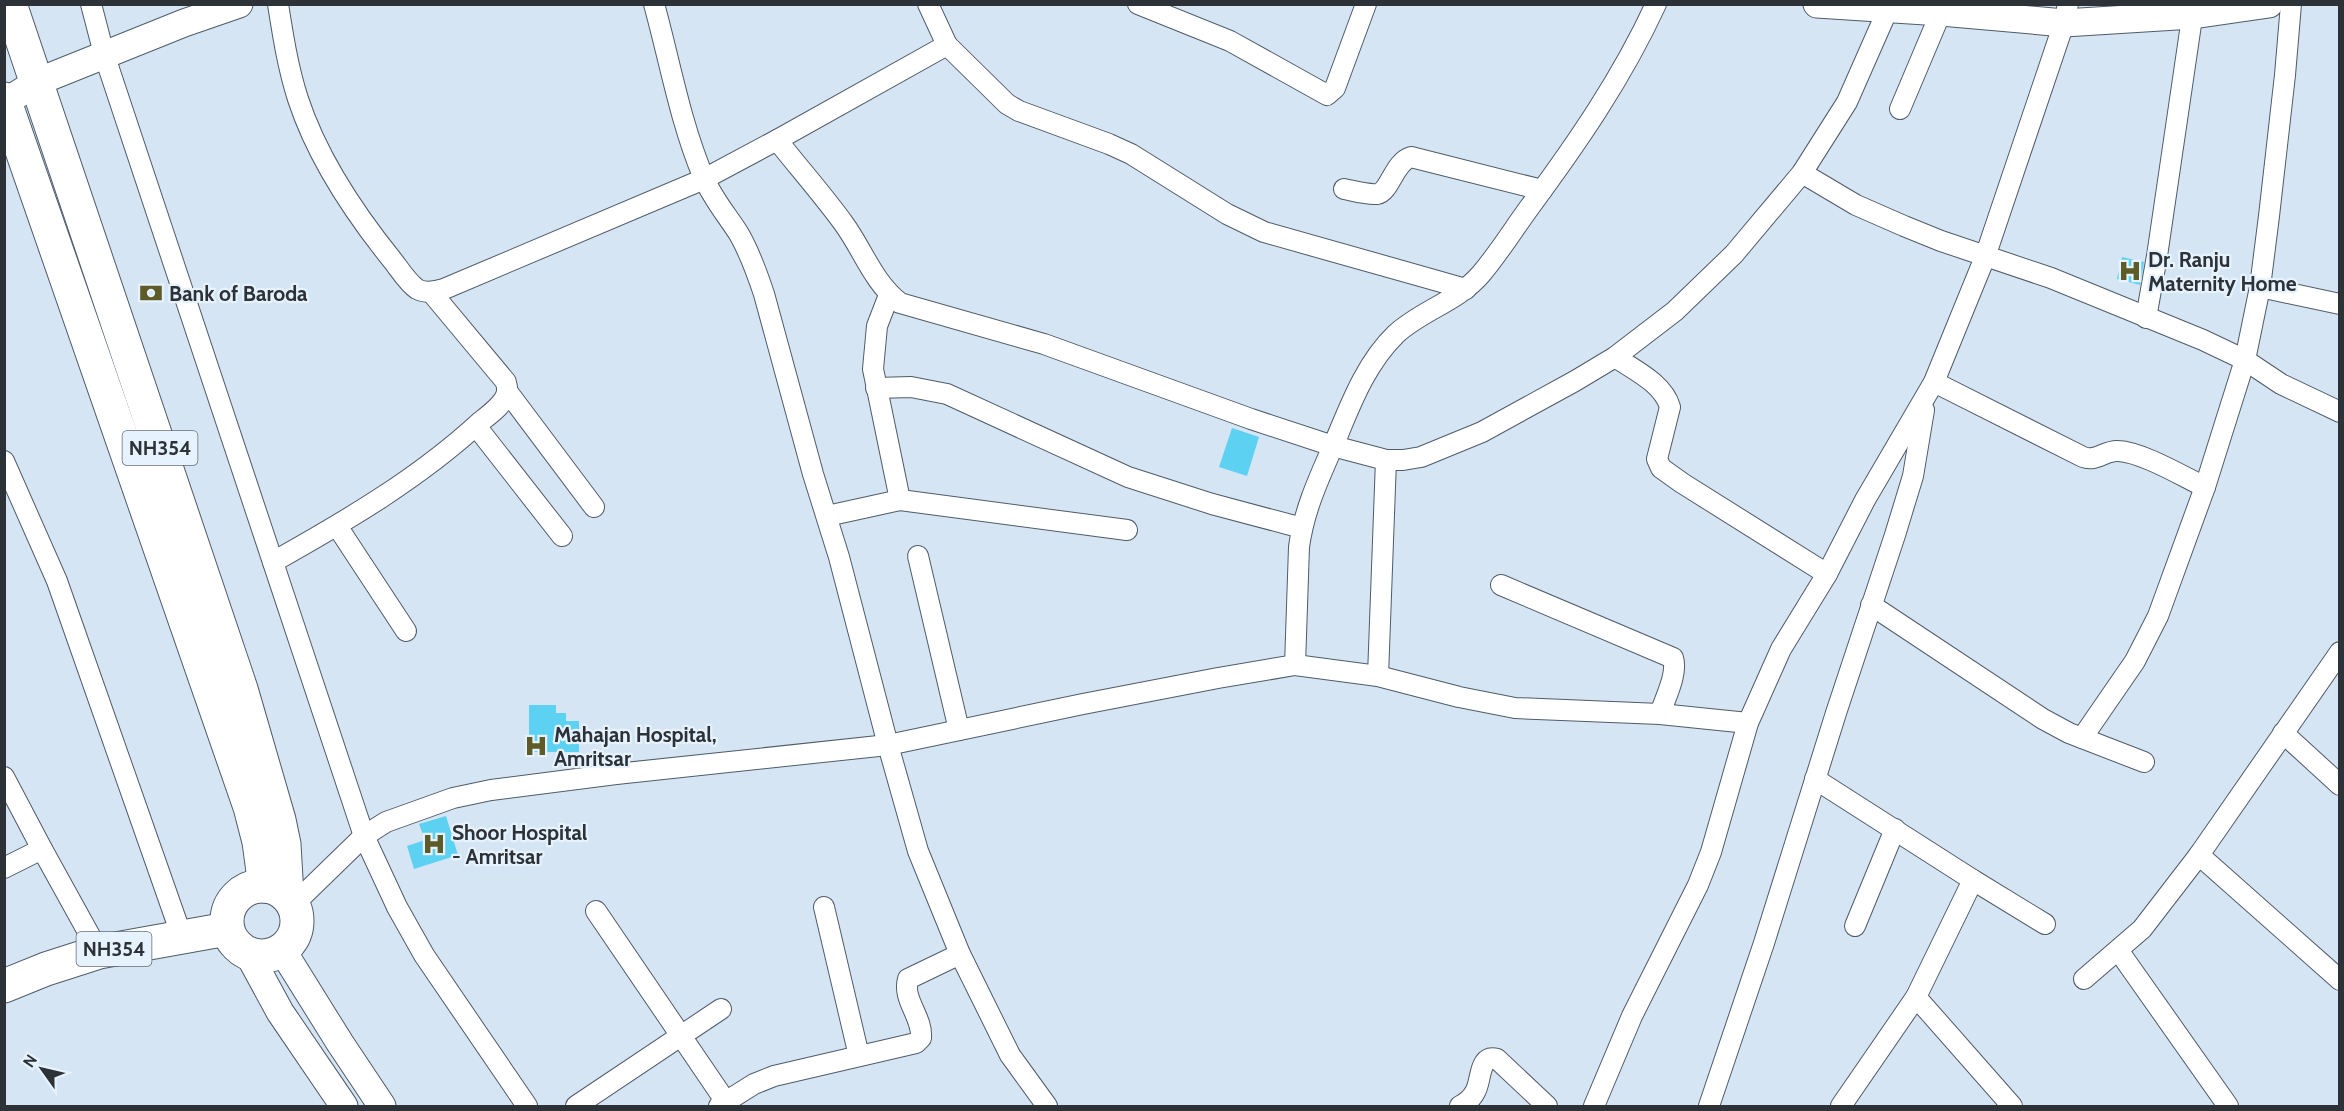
<svg xmlns="http://www.w3.org/2000/svg" width="2344" height="1111" font-family="Cabin,sans-serif">
<style>
.building{fill:#5dd1f2}
.lines{fill:none;stroke-linecap:round;stroke-linejoin:round}
.street-casing{stroke:#4f5b68;stroke-width:22}
.secondary-casing{stroke:#4f5b68;stroke-width:29}
.highway-casing{stroke:#4f5b68;stroke-width:35}
.street{stroke:#fff;stroke-width:20}
.secondary{stroke:#fff;stroke-width:27}
.highway{stroke:#fff;stroke-width:33}
.labels{text-anchor:middle;dominant-baseline:central;stroke-width:4.5;stroke-linejoin:round;paint-order:stroke}
.shield{fill:#e6f2fe;stroke:#646c73;stroke-width:1.5}
.shield-label{font-size:20px;font-weight:bold;fill:#2c3237}
.poi-label{font-size:21px;font-weight:bold;fill:#2c3237;stroke:#e6f2fe;text-anchor:start}
</style>
<rect width="100%" height="100%" fill="#d6e5f4"/>
<!-- building -->
<g class="building">
<polygon points="2122,257 2144,262 2140,285 2117,279"/>
<polygon points="1232,428 1259,437 1247,476 1219,467"/>
<polygon points="529,705 556,705 556,713 566,713 566,721 579,721 579,752 529,752"/>
<polygon points="446,816 458,855 414,869 407,846 425,840 419,824"/>
</g>
<g class="lines">
<!-- street casing -->
<g class="street-casing">
<g id="street">
<polyline points="91,4 104,54 364,836 397,907 424,955 527,1106"/>
<path d="M278,4C283,36 288,68 298,99C317,157 355,214 393,261C400,270 408,283 417,289C426,294 435,291 444,289L704,179L777,140L947,45L928,4"/>
<path d="M654,4C670,62 680,121 703,176C712,198 727,215 739,234C750,253 757,273 764,294L813,474L839,557L888,745L918,851L960,954L1010,1055L1047,1106"/>
<polyline points="1138,4 1230,41 1327,95 1335,88 1366,4"/>
<polyline points="947,45 1007,104 1019,111 1109,144 1131,154 1227,214 1264,232 1466,289"/>
<polyline points="1900,109 1941,12"/>
<path d="M777,140C799,168 823,195 844,224C863,250 873,282 900,303L1044,344L1251,419L1333,446L1386,460H1403L1421,457L1482,432L1575,381L1615,357L1675,311L1734,254L1802,173L1847,102L1888,9"/>
<polyline points="1802,173 1856,205 1904,226 1941,241 2051,278 2203,340 2245,360 2281,384 2340,412"/>
<path d="M1344,189C1354,191 1368,195 1377,194C1390,192 1394,162 1411,157L1542,190"/>
<polyline points="2260,287 2340,304"/>
<polyline points="2146,318 2157,256 2194,4"/>
<path d="M1615,357C1634,370 1663,383 1670,407L1657,459L1661,468L1682,483L1827,574"/>
<path d="M1934,382L2083,457C2097,462 2105,450 2118,451C2142,452 2182,476 2205,487"/>
<polyline points="876,388 911,387 947,394 1128,477 1212,504 1302,528"/>
<polyline points="507,391 594,507"/>
<polyline points="476,426 562,536"/>
<polyline points="4,461 57,581 182,937"/>
<polyline points="900,500 1127,530"/>
<polyline points="827,516 900,500 873,369 877,326 889,295"/>
<polyline points="337,526 406,631"/>
<polyline points="918,556 959,730"/>
<path d="M273,562C346,521 418,479 480,422C489,415 506,403 507,391C508,388 506,385 506,382L431,292"/>
<path d="M1501,585L1673,658C1678,674 1665,698 1660,714"/>
<polyline points="1871,605 2043,719 2069,733 2144,762"/>
<polyline points="2340,652 2199,855 2340,980"/>
<path d="M1295,665L1299,547C1304,510 1319,478 1334,444C1350,406 1365,364 1396,334C1422,310 1457,302 1481,274C1498,254 1513,230 1529,208C1577,143 1622,78 1656,4"/>
<polyline points="1378,676 1386,460"/>
<polyline points="2283,733 2340,785"/>
<polyline points="2082,738 2135,661 2158,616 2205,487 2245,360 2260,287 2269,216 2285,75 2291,4"/>
<polyline points="4,777 42,849 99,952"/>
<polyline points="1815,779 1973,880 1916,997 2012,1106"/>
<polyline points="4,868 42,849"/>
<polyline points="1973,880 2045,924"/>
<polyline points="293,905 364,836 386,822 453,798 491,790 616,774 888,745 1083,704 1218,678 1295,665 1378,676 1459,697 1515,708 1660,714 1748,723"/>
<polyline points="824,907 859,1056"/>
<polyline points="596,911 726,1102"/>
<polyline points="1855,926 1895,829"/>
<polyline points="2118,950 2228,1106"/>
<polyline points="2084,979 2142,929 2199,855"/>
<polyline points="576,1106 721,1009"/>
<path d="M719,1106L754,1084L774,1076L916,1043L921,1038C923,1017 902,1000 908,979L960,954"/>
<path d="M1460,1106C1466,1103 1472,1098 1475,1092C1482,1081 1478,1054 1497,1059L1547,1106"/>
<polyline points="1594,1106 1632,1016 1698,885 1711,852 1748,723 1781,649 1827,574 1865,500 1934,382 1985,257 2064,23 2068,4"/>
<polyline points="1709,1106 1764,943 1836,713 1895,535 1913,476 1924,410"/>
<polyline points="1841,1106 1916,997"/>
</g>
</g>
<!-- secondary casing -->
<g class="secondary-casing">
<g id="secondary">
<polyline points="1817,4 1941,12 2064,23 2193,15 2269,4"/>
<polyline points="4,103 37,82 184,23 239,4"/>
<polyline points="282,950 340,1043 382,1106"/>
<polyline points="248,953 280,1012 344,1106"/>
</g>
</g>
<!-- highway casing -->
<g class="highway-casing">
<g id="highway">
<polyline points="10,4 241,689 279,820 284,844 287,896"/>
<polyline points="4,99 250,807 259,842 265,886"/>
<circle cx="262" cy="921" r="35"/>
<polyline points="4,986 46,969 99,952 227,929"/>
</g>
</g>
<!-- street -->
<use href="#street" class="street"/>
<!-- secondary -->
<use href="#secondary" class="secondary"/>
<!-- highway -->
<use href="#highway" class="highway"/>
</g>
<!-- icons -->
<defs>
<g id="hospital-bare" transform="scale(1.8)"><path d="M-5-5h3v3.5h4V-5h3V5h-3V1.5h-4V5h-3Z" fill="#5d5c28" stroke="#e6f2fe" stroke-width="2.5" paint-order="stroke"/></g>
<g id="bank-bare" transform="scale(1.8)"><path d="M-6-4H6V4H-6ZM0-2.3a2.3 2.3 0 1 0 0 4.6a2.3 2.3 0 1 0 0-4.6Z" fill="#5d5c28" stroke="#e6f2fe" stroke-width="2.5" paint-order="stroke"/></g>
</defs>
<g fill-rule="evenodd">
<use href="#hospital-bare" x="2130" y="271"/>
<use href="#bank-bare" x="151" y="293"/>
<use href="#hospital-bare" x="536" y="746"/>
<use href="#hospital-bare" x="434" y="844"/>
</g>
<g class="labels">
<!-- shield labels -->
<g class="shield">
<rect x="122.5" y="431" width="75" height="34" rx="4.5"/>
<rect x="76.5" y="932" width="75" height="34" rx="4.5"/>
</g>
<g class="shield-label">
<text x="160" y="448">NH354</text>
<text x="114" y="949">NH354</text>
</g>
<!-- poi labels -->
<g class="poi-label">
<text x="2148" y="259">Dr. Ranju<tspan x="2148" dy="24">Maternity Home</tspan></text>
<text x="169" y="293">Bank of Baroda</text>
<text x="554" y="734">Mahajan Hospital,<tspan x="554" dy="24">Amritsar</tspan></text>
<text x="452" y="832">Shoor Hospital<tspan x="452" dy="24">- Amritsar</tspan></text>
</g>
</g>
<!-- border -->
<rect width="2344" height="1111" fill="none" stroke="#2c3237" stroke-width="12"/>
<!-- north arrow -->
<g transform="translate(42 1069) rotate(304)" stroke="#e6f2fe" stroke-width="4.5" paint-order="stroke">
<path d="M0-4.5L10 22L0 15L-10 22Z" fill="#2c3237"/>
<text y="-9" font-size="16" font-weight="bold" text-anchor="middle" fill="#2c3237">N</text>
</g>
</svg>
